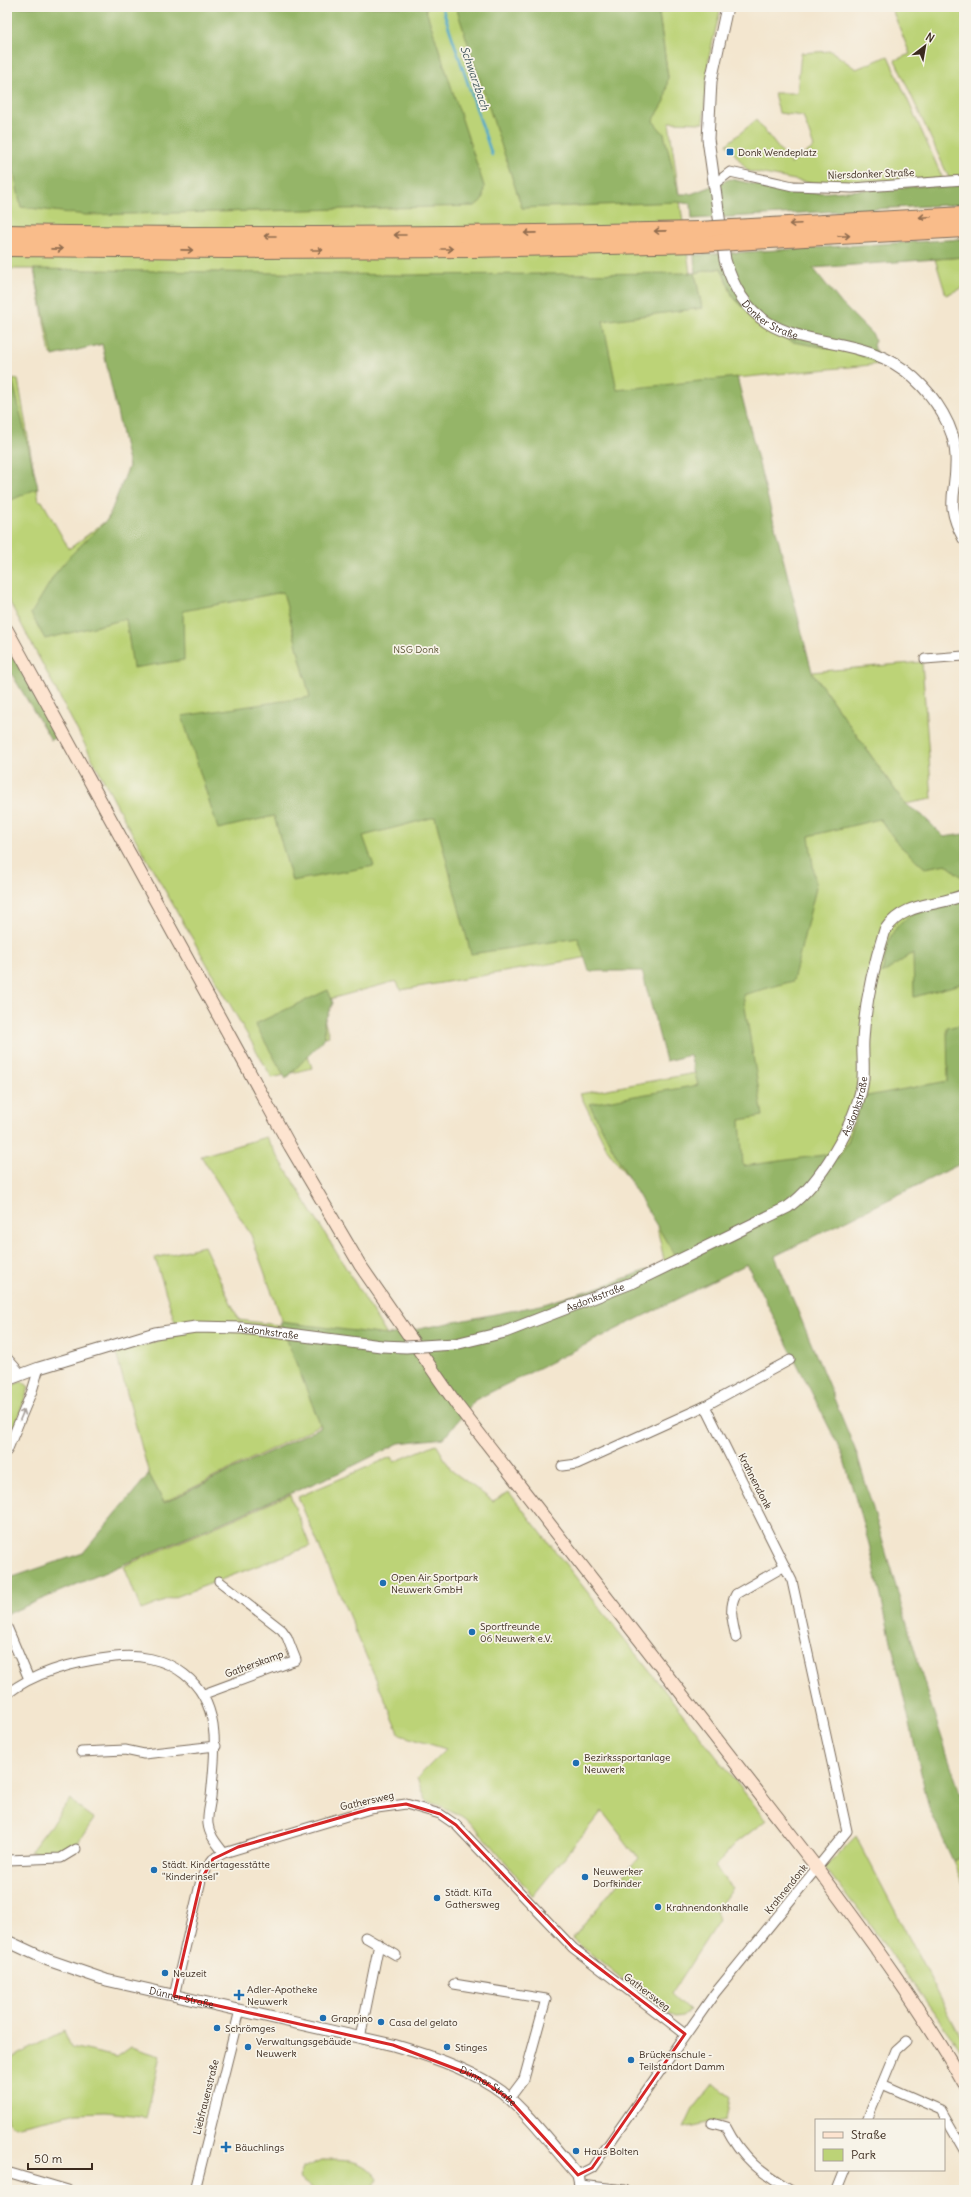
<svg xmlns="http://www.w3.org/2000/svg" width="971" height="2197" font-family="Delius,sans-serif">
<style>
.green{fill:#bcd377;stroke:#7c7e4a}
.forest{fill:#95b568;stroke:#687043}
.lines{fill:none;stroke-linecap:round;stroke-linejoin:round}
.stream{stroke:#4da8cb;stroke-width:2.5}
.minor-casing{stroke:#7b6c5c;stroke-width:11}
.tertiary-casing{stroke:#7b6c5c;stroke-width:13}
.secondary-casing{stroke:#7b6c5c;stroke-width:14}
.motorway-casing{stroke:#7b6c5c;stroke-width:18}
.minor{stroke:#fff;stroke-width:9}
.tertiary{stroke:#fff;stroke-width:11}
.secondary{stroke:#fde4d0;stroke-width:12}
.motorway{stroke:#f9bc8a;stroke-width:16}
.tertiary-bridge-casing{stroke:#7b6c5c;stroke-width:13;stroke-linecap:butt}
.motorway-bridge-casing{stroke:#7b6c5c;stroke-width:18;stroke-linecap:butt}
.tertiary-bridge{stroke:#fff;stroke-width:11}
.motorway-bridge{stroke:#f9bc8a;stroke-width:16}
.oneway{stroke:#906c4f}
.oneway2{stroke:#a79f9a}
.marked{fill:none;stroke:#d62828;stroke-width:3;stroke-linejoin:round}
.poi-dot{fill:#1f6fb2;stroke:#f7f3e8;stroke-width:1.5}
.labels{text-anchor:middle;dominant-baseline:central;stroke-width:3.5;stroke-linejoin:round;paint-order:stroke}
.poi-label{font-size:10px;fill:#3b2a1e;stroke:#f7f3e8;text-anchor:start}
.street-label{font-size:10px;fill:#3b2a1e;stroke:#f7f3e8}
.park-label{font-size:10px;fill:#5b5434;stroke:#f7f3e8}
.water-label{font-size:11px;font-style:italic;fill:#41565b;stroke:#f7f3e8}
</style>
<rect width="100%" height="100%" fill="#f7f3e8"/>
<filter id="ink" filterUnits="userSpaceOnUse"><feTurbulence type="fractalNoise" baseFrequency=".025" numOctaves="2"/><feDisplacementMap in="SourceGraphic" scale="8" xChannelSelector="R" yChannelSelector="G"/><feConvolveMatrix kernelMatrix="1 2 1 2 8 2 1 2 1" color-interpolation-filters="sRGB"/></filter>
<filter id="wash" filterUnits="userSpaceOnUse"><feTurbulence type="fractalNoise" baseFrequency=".012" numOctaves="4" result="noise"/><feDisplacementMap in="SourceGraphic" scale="16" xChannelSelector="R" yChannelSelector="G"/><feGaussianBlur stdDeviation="0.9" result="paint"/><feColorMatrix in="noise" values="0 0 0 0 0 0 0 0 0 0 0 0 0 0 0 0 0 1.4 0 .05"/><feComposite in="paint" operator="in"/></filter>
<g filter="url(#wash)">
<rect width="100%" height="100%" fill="#f3e6cf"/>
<!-- green -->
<g class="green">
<polygon points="7,7 653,7 668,77 658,7 721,7 709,57 703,123 669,122 695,309 702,308 695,273 721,268 733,297 881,364 705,381 851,787 898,840 946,864 964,879 964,889 960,893 964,896 964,1126 669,1272 664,1260 657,1227 663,1225 607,1149 580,1094 701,1072 643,957 589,955 583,958 401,990 396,981 319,1002 329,1036 304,1042 312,1068 272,1078 123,817 7,597 7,354 12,380 18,379 39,501 42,501 69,549 107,520 123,491 129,466 104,344 50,354 34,269 7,269"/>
<polygon points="891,7 964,7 964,177 949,178 895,60 910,54"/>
<polygon points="831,51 856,69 888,56 943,179 858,185 805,182 748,171 727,144 756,120 791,164 814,147 803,116 779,113 774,93 797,93 801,53"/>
<polygon points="964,257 964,287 946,295 935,259"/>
<polygon points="922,662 932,799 905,804 812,672"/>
<polygon points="266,1137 388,1337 324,1423 164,1502 149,1474 116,1353 179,1335 155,1258 204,1246 239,1320 284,1326 251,1235 201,1156"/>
<polygon points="22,1381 29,1387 15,1426 7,1424 7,1388"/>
<path d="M436,1444L452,1471L493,1501L509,1492L766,1820L735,1844L714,1867L733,1888L716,1910L719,1920L671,1994L689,2011L682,2016L675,2017L622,1979L573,1938L638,1858L602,1811L533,1896C511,1870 490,1839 464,1818C452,1810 438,1805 425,1800L417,1778L446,1749L400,1735L298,1497L391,1457L394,1462Z"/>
<polygon points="290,1495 310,1546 141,1610 124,1566"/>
<path d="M71,1799L78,1807L94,1819C69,1855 74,1855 30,1852Z"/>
<polygon points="856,1836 964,2043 964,2053 863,1916 825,1868"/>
<polygon points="964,1855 964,1886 953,1861"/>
<polygon points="64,2031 71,2047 117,2057 131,2047 160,2056 146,2119 141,2116 106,2112 77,2113 15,2127 7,2121 7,2062 19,2054"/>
<polygon points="714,2083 730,2098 726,2119 684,2128 693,2109"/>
<path d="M321,2160C346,2161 361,2157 377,2179L373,2190H315L299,2179L303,2168Z"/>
</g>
<!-- forest -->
<g class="forest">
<polygon points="7,7 425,7 484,186 483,199 475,206 86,215 21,207 7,139"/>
<polygon points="456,7 658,7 668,77 665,101 653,121 664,134 679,194 691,194 730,179 777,189 818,193 964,183 964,204 692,219 691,204 677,202 522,208"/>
<polygon points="964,239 964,257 813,268 841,303 873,335 875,341 873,345 881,364 852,352 793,342 766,330 733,297 721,268 695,273 702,308 603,321 617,390 737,377 812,672 905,804 922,815 944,837 964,834 964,879 946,864 925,868 899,845 880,819 809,836 816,888 793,981 743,995 763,1116 740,1120 743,1166 831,1154 838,1158 848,1142 862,1097 948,1081 947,1028 964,1024 964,1162 775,1256 857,1454 929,1699 964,1805 964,1855 953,1861 929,1808 869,1544 842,1453 747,1264 475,1400 444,1438 399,1443 343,1471 7,1614 7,1579 83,1553 149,1474 164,1503 321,1427 280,1322 388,1335 541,1305 606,1285 677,1259 631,1183 589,1104 698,1085 690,1055 666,1061 642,971 589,971 578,938 471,954 435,817 363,836 374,866 292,881 274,816 218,829 182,716 310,697 283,592 183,611 184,660 133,668 126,619 45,639 31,614 55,574 70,556 108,519 129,466 102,344 53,356 34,269 401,275 695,273 694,255"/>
<polygon points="7,357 38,488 7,502"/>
<polygon points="7,645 57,736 51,740 7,666"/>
<path d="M964,898V983L914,997L913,953L882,974C884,964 885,951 889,941C900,910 936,905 964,898Z"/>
<polygon points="328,990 333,1003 324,1022 325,1038 286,1079 255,1024"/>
</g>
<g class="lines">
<!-- stream -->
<polyline class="stream" points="442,7 492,155"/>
</g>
</g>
<g filter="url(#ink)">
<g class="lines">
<!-- minor casing -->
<g class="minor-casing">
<g id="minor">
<polyline points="713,185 730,172 793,186 852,188 964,180"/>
<polyline points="925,659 964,656"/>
<polyline points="7,1358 21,1374"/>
<polyline points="7,1451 32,1391 39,1368"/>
<polyline points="562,1466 577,1464 705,1406 790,1360"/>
<polyline points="7,1627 29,1679"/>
<path d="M736,1638C733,1623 728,1608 736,1594L785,1566"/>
<path d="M7,1694C36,1671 79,1661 115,1657C138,1654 165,1659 184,1674C223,1704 215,1753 211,1797C210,1805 207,1815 208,1824C209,1835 217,1844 224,1853"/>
<polyline points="204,1694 296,1660 287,1637 282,1630 219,1581"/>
<polyline points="81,1752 125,1750 144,1754 216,1746"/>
<polyline points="7,1860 61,1858 76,1849"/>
<polyline points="365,1937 396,1955"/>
<polyline points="454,1984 546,1999 524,2079 509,2099"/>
<polyline points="174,1996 201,1880 206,1868 213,1859 224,1853 370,1809 406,1804 440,1814 456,1825 573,1948 685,2034"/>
<polyline points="360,2038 379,1944"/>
<polyline points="882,2084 941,2110 964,2150"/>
<polyline points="867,2120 896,2050 906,2041"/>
<path d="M712,2123L726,2127C741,2157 762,2174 790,2190"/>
<polyline points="7,2172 68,2190"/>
<polyline points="578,2175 592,2168 715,1993 847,1831 792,1581 705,1406"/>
<polyline points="581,2185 625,2190"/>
<polyline points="195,2190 240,2010"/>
<polyline points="837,2190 845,2170"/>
</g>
</g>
<!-- tertiary casing -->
<g class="tertiary-casing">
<g id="tertiary">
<path id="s1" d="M727,7L711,81L708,139L725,260C757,370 849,318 914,378C935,397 955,427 956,456C958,494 943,500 964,539"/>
<path id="s2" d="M455,1344L505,1332L634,1282L788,1207C821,1183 854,1126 862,1086C865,1071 862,1055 863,1040C865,1004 874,964 885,930C905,901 935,907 964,895"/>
<path id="s3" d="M7,1380L39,1368L155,1333L196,1327L242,1328L381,1346"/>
<path id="s4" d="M7,1941L48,1960L106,1980L393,2045C428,2055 473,2070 502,2092C529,2114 554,2148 578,2175L581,2190"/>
</g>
</g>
<!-- secondary casing -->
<g class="secondary-casing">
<path id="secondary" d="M7,630L290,1146L360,1265L457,1405L817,1868C869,1938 921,2008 964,2084"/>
</g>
<!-- motorway casing -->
<g class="motorway-casing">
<g id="motorway">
<polyline points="733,228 964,215"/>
<path d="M7,233C238,237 468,235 699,230"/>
<polyline points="735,242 964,229"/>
<polyline points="7,248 227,250 473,249 701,244"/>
</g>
</g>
<!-- minor -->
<use href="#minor" class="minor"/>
<!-- tertiary -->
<use href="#tertiary" class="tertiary"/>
<!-- secondary -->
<use href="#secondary" class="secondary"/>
<!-- motorway -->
<use href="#motorway" class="motorway"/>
<!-- tertiary-bridge casing -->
<g class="tertiary-bridge-casing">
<polyline id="tertiary-bridge" points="381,1346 406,1347 455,1344"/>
</g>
<!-- motorway-bridge casing -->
<g class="motorway-bridge-casing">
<g id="motorway-bridge">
<polyline points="699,230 733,228"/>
<polyline points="701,244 735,242"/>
</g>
</g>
<!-- tertiary-bridge -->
<use href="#tertiary-bridge" class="tertiary-bridge"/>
<!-- motorway-bridge -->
<use href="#motorway-bridge" class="motorway-bridge"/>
</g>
<!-- one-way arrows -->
<defs><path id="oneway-shaft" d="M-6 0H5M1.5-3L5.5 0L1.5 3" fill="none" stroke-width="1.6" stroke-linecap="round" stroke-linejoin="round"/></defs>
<g class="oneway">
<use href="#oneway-shaft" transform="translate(925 217) rotate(177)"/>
<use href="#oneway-shaft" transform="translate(795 224) rotate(177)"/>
<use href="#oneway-shaft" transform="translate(660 231) rotate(179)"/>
<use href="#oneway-shaft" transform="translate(530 233) rotate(179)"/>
<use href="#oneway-shaft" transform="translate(400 235) rotate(180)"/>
<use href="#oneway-shaft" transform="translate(270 236) rotate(180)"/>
<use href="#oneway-shaft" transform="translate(844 236) rotate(-3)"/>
<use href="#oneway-shaft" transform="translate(57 249) rotate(1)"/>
<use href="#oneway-shaft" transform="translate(447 249)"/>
<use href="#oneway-shaft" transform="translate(187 250) rotate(1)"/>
<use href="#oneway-shaft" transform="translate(317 250)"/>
</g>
<use class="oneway2" href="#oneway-shaft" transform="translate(22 1415) rotate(-67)"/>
</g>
<!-- marked area -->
<path class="marked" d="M406,1804L440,1814L456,1825L573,1948L685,2034L592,2168L578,2175L509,2099L477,2077L393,2045L174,1996L201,1880L213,1859L238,1847L370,1809Z"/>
<!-- markers -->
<g class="poi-dot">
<rect x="726" y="148" width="8" height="8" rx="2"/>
<circle cx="383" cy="1583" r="4"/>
<circle cx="472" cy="1632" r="4"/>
<circle cx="576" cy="1763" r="4"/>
<circle cx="154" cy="1870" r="4"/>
<circle cx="585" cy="1877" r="4"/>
<circle cx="437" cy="1898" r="4"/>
<circle cx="658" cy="1907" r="4"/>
<circle cx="165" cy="1973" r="4"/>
<path d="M237 1989h4v4h4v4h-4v4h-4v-4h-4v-4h4z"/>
<circle cx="323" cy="2018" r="4"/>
<circle cx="381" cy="2022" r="4"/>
<circle cx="217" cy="2028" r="4"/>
<circle cx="248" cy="2047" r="4"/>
<circle cx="447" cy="2047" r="4"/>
<circle cx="631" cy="2060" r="4"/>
<path d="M224 2141h4v4h4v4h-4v4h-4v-4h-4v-4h4z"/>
<circle cx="576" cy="2151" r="4"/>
</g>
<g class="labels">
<!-- poi labels -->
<g class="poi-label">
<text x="738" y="152">Donk Wendeplatz</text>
<text x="391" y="1577">Open Air Sportpark<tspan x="391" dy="12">Neuwerk GmbH</tspan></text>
<text x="480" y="1626">Sportfreunde<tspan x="480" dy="12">06 Neuwerk e.V.</tspan></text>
<text x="584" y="1757">Bezirkssportanlage<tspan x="584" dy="12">Neuwerk</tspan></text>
<text x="162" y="1864">Städt. Kindertagesstätte<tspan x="162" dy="12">"Kinderinsel"</tspan></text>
<text x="593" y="1871">Neuwerker<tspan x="593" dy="12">Dorfkinder</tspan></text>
<text x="445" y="1892">Städt. KiTa<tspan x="445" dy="12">Gathersweg</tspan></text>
<text x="666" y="1907">Krahnendonkhalle</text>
<text x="173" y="1973">Neuzeit</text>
<text x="247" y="1989">Adler-Apotheke<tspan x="247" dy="12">Neuwerk</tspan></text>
<text x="331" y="2018">Grappino</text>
<text x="389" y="2022">Casa del gelato</text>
<text x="225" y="2028">Schrömges</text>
<text x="256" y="2041">Verwaltungsgebäude<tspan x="256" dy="12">Neuwerk</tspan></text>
<text x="455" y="2047">Stinges</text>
<text x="639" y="2054">Brückenschule -<tspan x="639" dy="12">Teilstandort Damm</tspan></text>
<text x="235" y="2147">Bäuchlings</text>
<text x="584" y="2151">Haus Bolten</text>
</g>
<!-- street labels -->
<g class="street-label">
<text transform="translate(871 174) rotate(-2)">Niersdonker Straße</text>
<text stroke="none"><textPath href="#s1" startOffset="334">Donker Straße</textPath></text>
<text stroke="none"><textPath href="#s2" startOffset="484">Asdonkstraße</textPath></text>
<text stroke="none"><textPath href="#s2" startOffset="148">Asdonkstraße</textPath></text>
<text stroke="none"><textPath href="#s3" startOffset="269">Asdonkstraße</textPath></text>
<text transform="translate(755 1481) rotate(63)">Krahnendonk</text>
<text transform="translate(254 1664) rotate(-20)">Gatherskamp</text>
<text transform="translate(367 1801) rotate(-13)">Gathersweg</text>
<text transform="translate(786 1889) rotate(-51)">Krahnendonk</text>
<text transform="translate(647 1992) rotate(37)">Gathersweg</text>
<text stroke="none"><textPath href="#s4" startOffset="184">Dünner Straße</textPath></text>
<text stroke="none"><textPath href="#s4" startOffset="505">Dünner Straße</textPath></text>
<text transform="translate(206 2097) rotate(-76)">Liebfrauenstraße</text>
</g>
<!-- park labels -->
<g class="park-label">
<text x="416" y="649">NSG Donk</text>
</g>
<!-- water labels -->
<g class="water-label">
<text transform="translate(475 78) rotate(71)">Schwarzbach</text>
</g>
</g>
<!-- margin -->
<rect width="971" height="2197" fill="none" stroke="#f7f3e8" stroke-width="24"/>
<!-- legend -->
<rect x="815" y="2119" width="130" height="52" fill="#f7f3e8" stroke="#aca397"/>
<rect x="823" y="2132" width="20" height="6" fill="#fde4d0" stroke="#aca397"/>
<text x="851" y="2139" font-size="12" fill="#3b2a1e">Straße</text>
<rect x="823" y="2149" width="20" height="12" fill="#bcd377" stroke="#aca397"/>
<text x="851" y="2159" font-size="12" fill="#3b2a1e">Park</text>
<!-- north arrow -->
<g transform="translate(925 46) rotate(31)" stroke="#f7f3e8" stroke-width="3" paint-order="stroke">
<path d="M0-3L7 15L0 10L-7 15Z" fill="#3b2a1e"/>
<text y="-6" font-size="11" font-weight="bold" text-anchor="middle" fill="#3b2a1e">N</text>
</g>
<!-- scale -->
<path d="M28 2163v6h64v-6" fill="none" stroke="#3b2a1e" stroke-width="2"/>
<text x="34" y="2163" font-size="12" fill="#3b2a1e" stroke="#f7f3e8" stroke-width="3" paint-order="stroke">50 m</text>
</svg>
